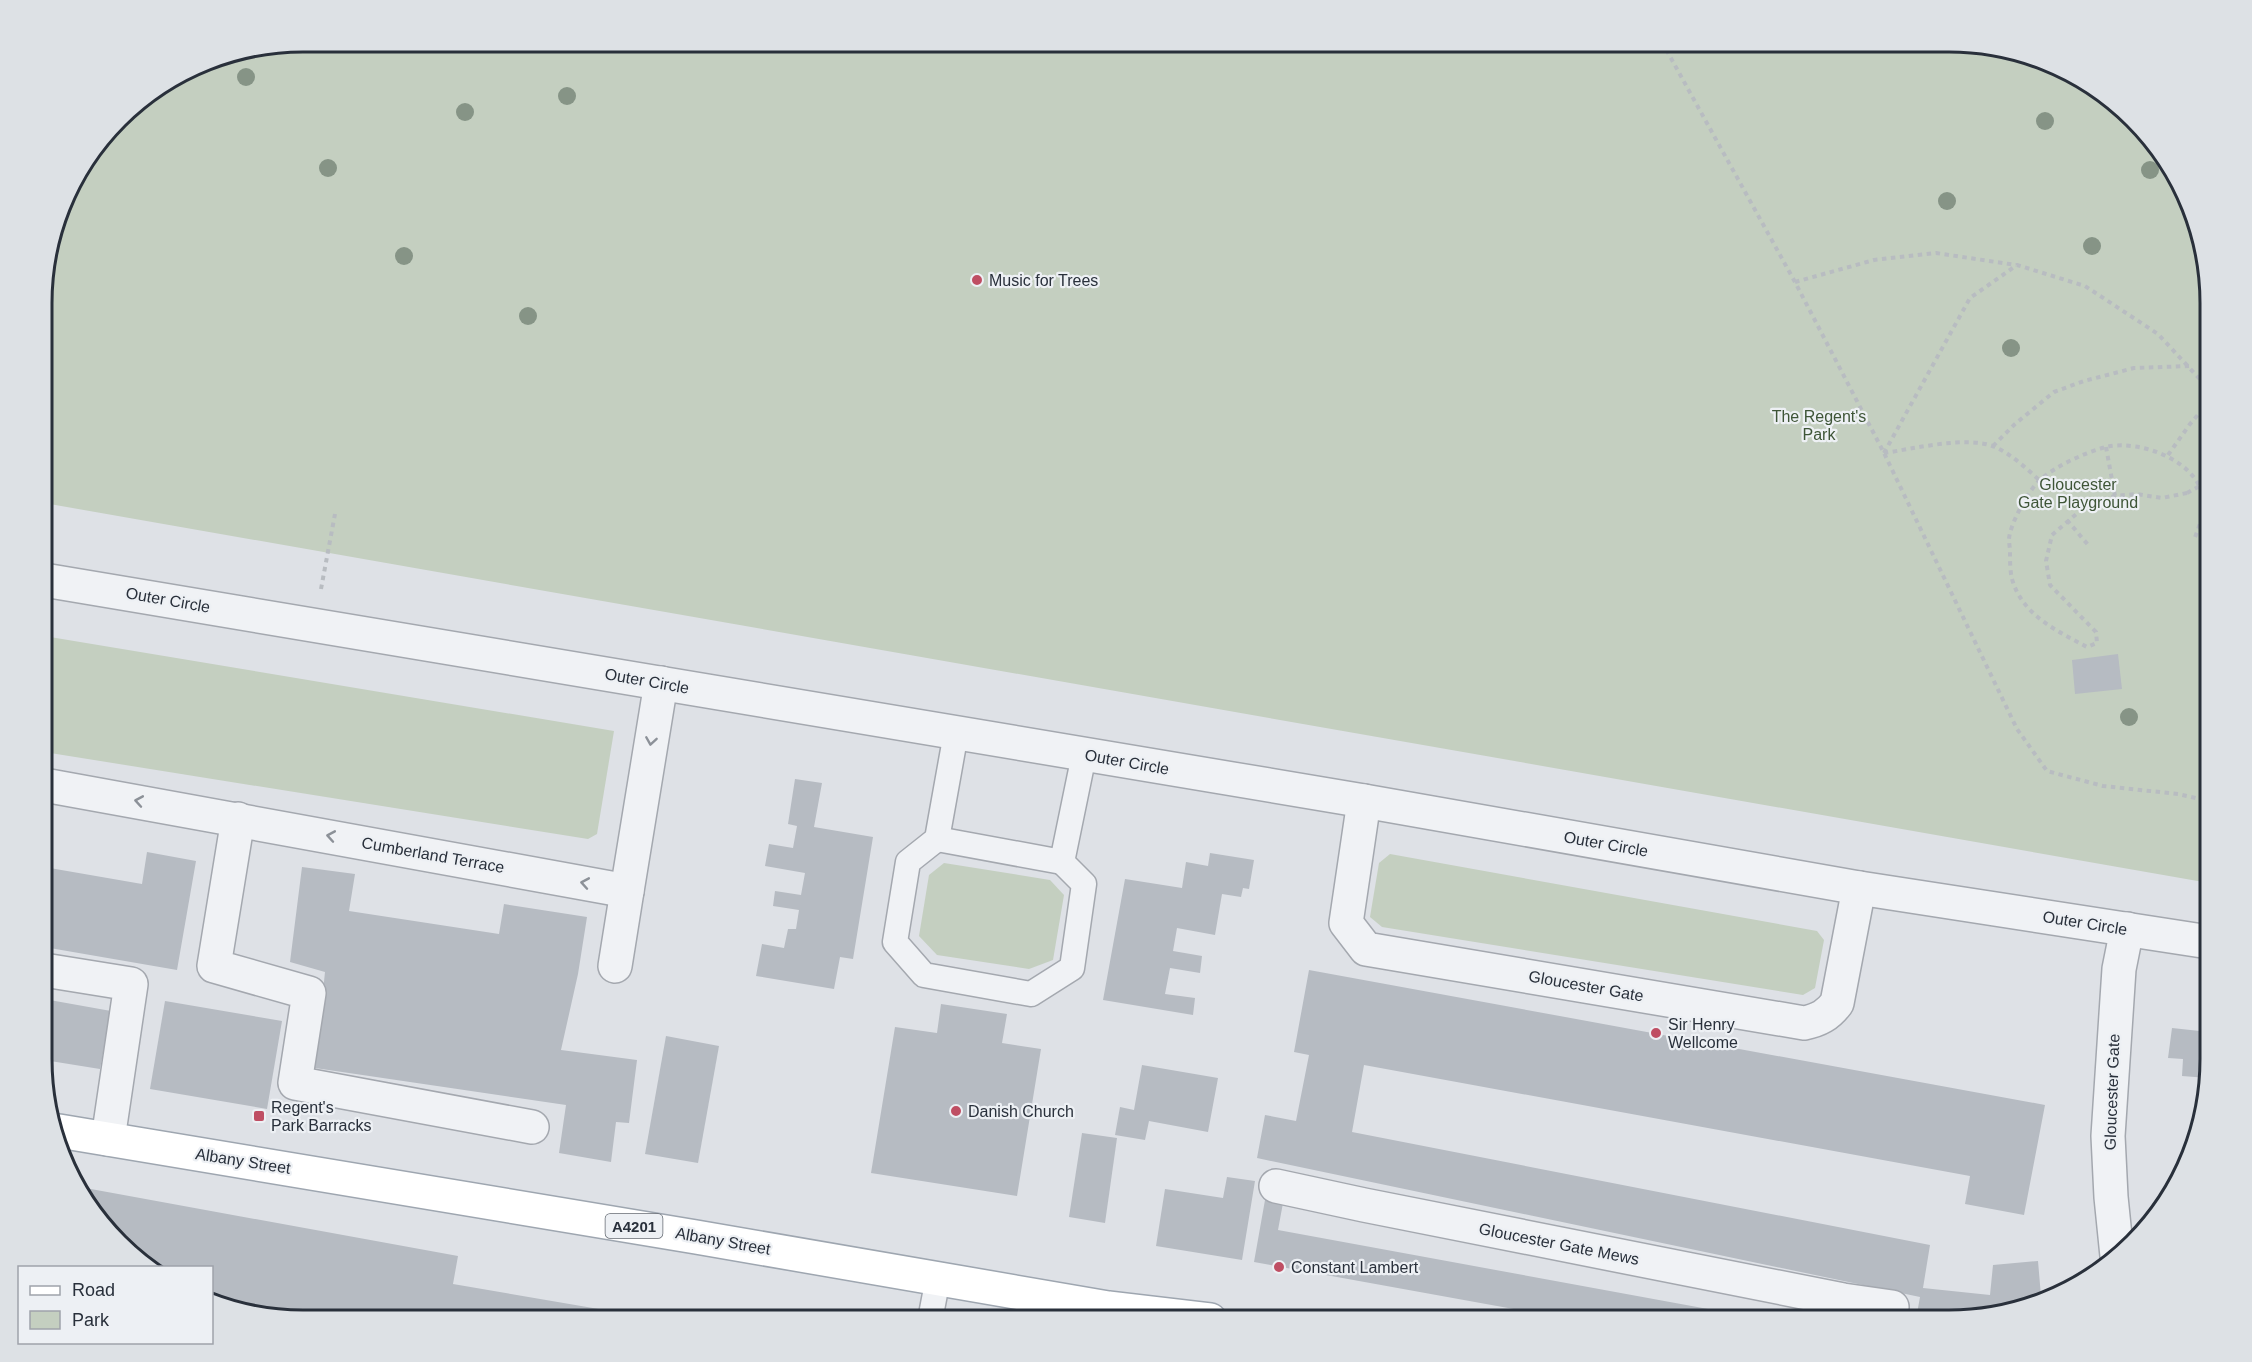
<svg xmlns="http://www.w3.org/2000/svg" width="2252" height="1362" font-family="Helvetica,sans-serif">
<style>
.green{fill:#c4cfc0}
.building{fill:#b6bbc2}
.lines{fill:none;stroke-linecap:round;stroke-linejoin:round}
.lane-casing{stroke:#a4a8af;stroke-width:27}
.street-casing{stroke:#a4a8af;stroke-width:36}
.primary-casing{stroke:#9ea6b0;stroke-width:36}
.path{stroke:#b8bcc1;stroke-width:4;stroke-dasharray:4.5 4.5;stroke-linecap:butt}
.lane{stroke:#f0f2f5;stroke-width:24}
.street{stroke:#f0f2f5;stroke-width:33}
.primary{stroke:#fff;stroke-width:33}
.path-bridge{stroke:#b8bcc1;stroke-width:4;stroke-dasharray:4.5 4.5;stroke-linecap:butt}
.tree{fill:#869486}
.oneway{stroke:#8c9198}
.poi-dot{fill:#bf4e63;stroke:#edf0f4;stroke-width:2}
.labels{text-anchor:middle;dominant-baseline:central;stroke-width:4.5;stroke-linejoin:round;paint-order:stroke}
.shield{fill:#edf0f4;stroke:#646a72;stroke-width:1.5}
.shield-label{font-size:15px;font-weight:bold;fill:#29303b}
.poi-label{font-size:16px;fill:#29303b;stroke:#edf0f4;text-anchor:start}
.park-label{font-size:16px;fill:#3e5537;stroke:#edf0f4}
.street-label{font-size:16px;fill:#29303b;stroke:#edf0f4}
.rim{fill:none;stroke:#29303b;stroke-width:3}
</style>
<rect width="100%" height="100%" fill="#dee1e6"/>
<!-- green -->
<g class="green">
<polygon points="304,42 1948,42 2016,51 2079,77 2134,119 2175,173 2209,286 2209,883 44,503 44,270 69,188 131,107 204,62"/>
<polygon points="44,636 614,731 597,834 588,839 44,752"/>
<polygon points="1390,854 1817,931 1824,940 1815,988 1803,995 1382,927 1370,917 1379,863"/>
<polygon points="944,863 1050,880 1064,895 1053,960 1029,969 937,955 919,936 929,875"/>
</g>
<!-- building -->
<g class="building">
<polygon points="2118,654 2122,689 2075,694 2072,660"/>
<polygon points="795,779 822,783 814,827 873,837 853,959 840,957 834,989 756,976 762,944 784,948 788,929 796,929 799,910 773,906 775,891 801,895 805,873 765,866 769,844 793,848 797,826 788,824"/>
<polygon points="147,852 196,861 177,970 44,947 44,867 142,884"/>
<polygon points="1210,853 1254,860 1249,889 1243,888 1241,897 1222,894 1215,935 1177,928 1173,951 1202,956 1200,973 1170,968 1165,994 1195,998 1193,1015 1103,1000 1125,879 1182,888 1186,862 1208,866"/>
<polygon points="302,867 355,874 349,911 499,934 504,904 587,917 578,974 561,1050 637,1060 629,1123 616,1122 611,1162 559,1153 566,1105 315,1068 325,972 290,962"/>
<polygon points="1309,970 2045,1105 2024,1215 1965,1204 1970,1176 1364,1065 1352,1132 1930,1245 1923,1288 1990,1295 1993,1265 2038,1261 2041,1296 1965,1319 1916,1319 1920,1297 1257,1158 1265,1115 1296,1121 1309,1055 1294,1052"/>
<polygon points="44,999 111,1011 100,1069 44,1060"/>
<polygon points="165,1001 282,1021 267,1109 150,1089"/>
<polygon points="941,1004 1007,1014 1002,1043 1041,1049 1017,1196 871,1173 895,1027 937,1033"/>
<polygon points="2172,1028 2209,1032 2208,1078 2182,1076 2183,1059 2168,1058"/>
<polygon points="666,1036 719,1046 698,1163 645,1154"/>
<polygon points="1142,1065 1218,1078 1208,1132 1149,1121 1145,1140 1115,1135 1120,1107 1134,1110"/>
<polygon points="1082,1133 1117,1138 1105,1223 1069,1217"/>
<polygon points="1227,1177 1255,1181 1242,1260 1156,1246 1165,1189 1223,1198"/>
<polygon points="80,1187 458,1256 453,1284 663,1320 304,1320 236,1311 212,1301 212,1268 154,1268 137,1252 138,1248 132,1247 86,1203"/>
<polygon points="1265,1200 1283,1203 1278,1230 1768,1320 1575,1320 1254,1262"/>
</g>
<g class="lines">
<!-- lane casing -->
<g class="lane-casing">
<g id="lane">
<polyline points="956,733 937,839 908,862 895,942 924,975 1031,994 1072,968 1084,884 1062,862 1084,755"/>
<polyline points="937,839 1062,862"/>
<polyline points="930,1320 938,1278"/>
</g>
</g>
<!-- street casing -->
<g class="street-casing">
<g id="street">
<polyline points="44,580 1364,801 1859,888 2209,942"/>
<polyline points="44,785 627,891 661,683"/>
<path d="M1364,801L1346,923L1366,949L1804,1023C1819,1020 1828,1015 1837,1003L1859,888"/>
<polyline points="238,819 214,966 309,993 295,1083 532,1127"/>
<polyline points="615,966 627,891"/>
<polyline points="44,970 131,984 108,1139"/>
<polyline points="1276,1186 1364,1205 1843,1300 1892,1307"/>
<polyline points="2117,1256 2111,1197 2108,1136 2119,969 2127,929"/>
</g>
</g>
<!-- primary casing -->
<g class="primary-casing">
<polyline id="primary" points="59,1131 696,1237 1108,1308 1210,1320"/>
</g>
<!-- path -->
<g class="path">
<polyline points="1662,42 1795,282 1884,453 2017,729 2047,771 2103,786 2178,794 2209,801"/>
<polyline points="1795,282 1874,260 1936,253 2016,265"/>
<polyline points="1993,446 2015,424 2054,392 2084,381 2134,368 2189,366"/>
<polyline points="2106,447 2115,496"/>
<polyline points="1884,453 1970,298 2017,265 2085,286 2158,334 2209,389"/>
<path d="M1884,453C1913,449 1968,435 1995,447C2011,454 2026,468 2039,480"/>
<polyline points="2168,455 2190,424 2209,402"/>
<path d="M2187,493L2162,498L2136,494L2115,496L2088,504L2052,535L2046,561L2050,585L2096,632L2097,643L2087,647C2057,631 2022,615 2012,579C2010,571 2010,561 2010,552C2010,548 2009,543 2009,539C2010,524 2029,489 2041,479C2058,465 2084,453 2106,447C2139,439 2200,461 2203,500C2204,514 2199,527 2194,540"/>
<polyline points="2067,520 2089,546"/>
<polyline points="321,589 335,514"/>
</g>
<!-- lane -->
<use href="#lane" class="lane"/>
<!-- street -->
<use href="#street" class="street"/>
<!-- primary -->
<use href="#primary" class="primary"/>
<!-- path-bridge -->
<polyline class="path-bridge" points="2187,493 2209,481"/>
</g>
<!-- trees -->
<g class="tree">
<circle cx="246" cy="77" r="9"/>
<circle cx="567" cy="96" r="9"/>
<circle cx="465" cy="112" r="9"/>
<circle cx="2045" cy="121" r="9"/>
<circle cx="328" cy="168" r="9"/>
<circle cx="2150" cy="170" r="9"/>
<circle cx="1947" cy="201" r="9"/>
<circle cx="2092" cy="246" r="9"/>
<circle cx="404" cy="256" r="9"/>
<circle cx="528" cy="316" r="9"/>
<circle cx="2011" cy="348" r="9"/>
<circle cx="2129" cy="717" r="9"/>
</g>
<!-- one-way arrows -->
<defs><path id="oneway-chevron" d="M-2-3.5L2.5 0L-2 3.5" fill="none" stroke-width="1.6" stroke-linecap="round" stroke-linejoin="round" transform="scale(1.5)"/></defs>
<g class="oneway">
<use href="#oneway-chevron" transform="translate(651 741) rotate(99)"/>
<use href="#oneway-chevron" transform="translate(139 801) rotate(-170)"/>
<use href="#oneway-chevron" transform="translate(331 836) rotate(-170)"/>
<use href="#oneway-chevron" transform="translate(585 883) rotate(-170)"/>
</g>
<!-- markers -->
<g class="poi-dot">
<circle cx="977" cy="280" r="6"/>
<circle cx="1656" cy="1033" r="6"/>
<circle cx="956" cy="1111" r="6"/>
<rect x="253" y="1110" width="12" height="12" rx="3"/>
<circle cx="1279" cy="1267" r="6"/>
</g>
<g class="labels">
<!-- shield labels -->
<rect class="shield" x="605.5" y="1214" width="57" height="24" rx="4.5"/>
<g class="shield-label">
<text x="634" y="1226">A4201</text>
</g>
<!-- poi labels -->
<g class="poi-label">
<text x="989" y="280">Music for Trees</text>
<text x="1668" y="1024">Sir Henry<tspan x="1668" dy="18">Wellcome</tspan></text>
<text x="271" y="1107">Regent's<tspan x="271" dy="18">Park Barracks</tspan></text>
<text x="968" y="1111">Danish Church</text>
<text x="1291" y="1267">Constant Lambert</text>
</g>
<!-- park labels -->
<g class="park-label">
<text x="1819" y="416">The Regent's<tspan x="1819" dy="18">Park</tspan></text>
<text x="2078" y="484">Gloucester<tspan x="2078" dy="18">Gate Playground</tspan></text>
</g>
<!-- street labels -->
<g class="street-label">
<text transform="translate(168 600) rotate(10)">Outer Circle</text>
<text transform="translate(647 681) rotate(10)">Outer Circle</text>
<text transform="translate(1127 762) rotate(10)">Outer Circle</text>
<text transform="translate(1606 844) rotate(10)">Outer Circle</text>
<text transform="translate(433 855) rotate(10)">Cumberland Terrace</text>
<text transform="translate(2085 923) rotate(9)">Outer Circle</text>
<text transform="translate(1586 986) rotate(10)">Gloucester Gate</text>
<text transform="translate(2112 1092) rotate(-88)">Gloucester Gate</text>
<text transform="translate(243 1161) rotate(9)">Albany Street</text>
<text transform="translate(723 1241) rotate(10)">Albany Street</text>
<text transform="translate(1559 1244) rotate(11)">Gloucester Gate Mews</text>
</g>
</g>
<!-- crop -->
<path d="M0 0H2252V1362H0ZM303 52H1949A251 251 0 0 1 2200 303V1059A251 251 0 0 1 1949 1310H303A251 251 0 0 1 52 1059V303A251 251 0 0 1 303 52Z" fill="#dde1e5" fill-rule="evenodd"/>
<path class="rim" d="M303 52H1949A251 251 0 0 1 2200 303V1059A251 251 0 0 1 1949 1310H303A251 251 0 0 1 52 1059V303A251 251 0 0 1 303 52Z"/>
<!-- legend -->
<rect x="18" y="1266" width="195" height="78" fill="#edf0f4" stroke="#9fa3aa" stroke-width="1.5"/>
<rect x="30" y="1286" width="30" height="9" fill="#ffffff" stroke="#9fa3aa" stroke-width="1.5"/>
<text x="72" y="1296" font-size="18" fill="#29303b">Road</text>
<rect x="30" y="1311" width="30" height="18" fill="#c4cfc0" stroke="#9fa3aa" stroke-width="1.5"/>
<text x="72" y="1326" font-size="18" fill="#29303b">Park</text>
</svg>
